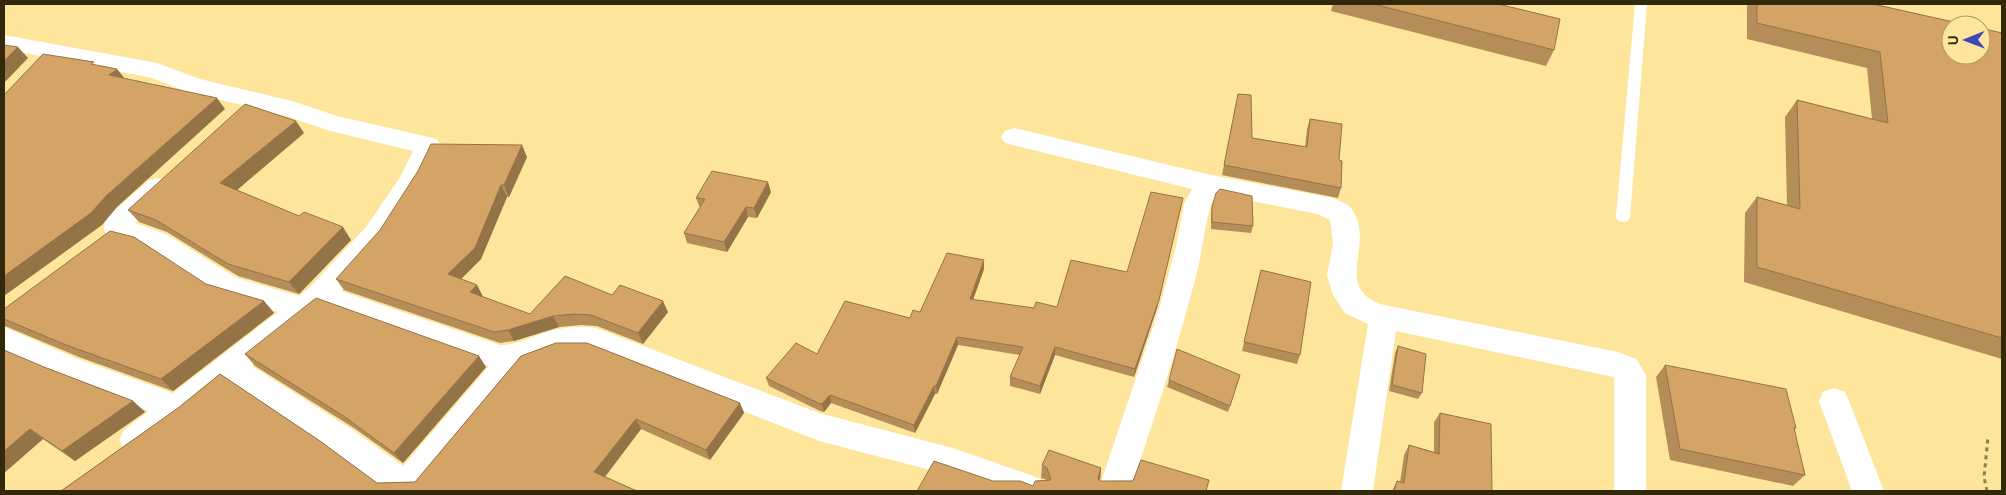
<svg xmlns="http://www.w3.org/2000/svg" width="2006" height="495" font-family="'DM Sans',sans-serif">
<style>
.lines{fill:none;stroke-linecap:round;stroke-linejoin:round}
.path{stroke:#8e7f4c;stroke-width:3;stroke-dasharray:4 4;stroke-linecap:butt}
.service{fill:#fff;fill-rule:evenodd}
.minor{fill:#fff;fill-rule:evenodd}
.wall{fill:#b58d58}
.shaded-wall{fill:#947347}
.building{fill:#d3a466;stroke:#947347}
</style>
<rect width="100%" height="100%" fill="#fde69c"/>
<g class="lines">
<!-- path -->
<polyline class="path" points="1987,491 1984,477 1988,437"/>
<!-- service -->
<polygon class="service" points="1635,4 1647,4 1630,217 1628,221 1623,222 1618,221 1616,217"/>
<!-- minor -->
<g class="minor">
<path d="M4,35L157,63L200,79L292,101L337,116L437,139L441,145L423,182L386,241L341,291L500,345C515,345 524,340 538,335C557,328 575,325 596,328L819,413L953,448L1033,476L1045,481L1049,491H994L953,476L819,441L593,352H561L526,366L422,491H386L331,450L230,384L146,450L135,454L124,450L119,440L124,430L149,411L57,376L4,353V327L78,359L173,393L278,312L218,295L146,248L107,237C103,229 103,225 107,217L149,180L158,178L167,180L171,187L167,194L135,223L166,234L237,278L299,296L310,287L366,227L399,179L413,151L330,131L286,116L185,91L152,78L4,49ZM324,308L489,366L403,466L353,430L252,366Z"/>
<path d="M1014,128L1211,175L1333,198C1338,201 1347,203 1350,207C1379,242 1329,288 1384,305L1618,352L1636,359L1646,375V491H1614V377L1396,331L1373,491H1341L1368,324L1345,313L1333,295L1327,275L1333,244L1330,220L1318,214L1216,194C1208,203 1202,252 1198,268C1179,343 1155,417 1130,491H1098L1159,309L1176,247L1184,204L1192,189L1005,143L1001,137L1005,131Z"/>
<polygon points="1834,388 1845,392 1849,401 1884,491 1852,491 1819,401 1823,392"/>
</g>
</g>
<!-- wall -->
<g class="wall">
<polygon points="1333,4 1498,4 1554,50 1546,66 1331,11"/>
<polygon points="1747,4 1873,4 2002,33 2002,359 1744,282 1745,213 1757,197 1787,205 1785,117 1797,100 1872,119 1867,68 1747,39"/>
<polygon points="1238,94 1252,138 1305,147 1307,129 1310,119 1339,160 1341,188 1338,198 1222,175"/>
<polygon points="304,133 237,190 351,240 299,294 238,276 167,232 139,222 128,210"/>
<polygon points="527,157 509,197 507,197 481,259 461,279 477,285 483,297 530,314 612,295 668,312 643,344 597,326 581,325 559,327 514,341 500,343 344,290 336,279"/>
<polygon points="771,192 757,218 748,217 727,252 687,243 684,233 700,208 696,198"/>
<polygon points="1183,198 1157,308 1134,377 1055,355 1040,394 1010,386 1010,377 1020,355 958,345 937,394 935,394 915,433 831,403 824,412 820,411 769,386 766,378 817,354 910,318 920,312 984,260 984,269 973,300 1034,308 1057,307 1127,272"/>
<polygon points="1212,207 1253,226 1251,233 1211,229 1211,214"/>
<polygon points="1261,270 1300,355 1297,364 1242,351"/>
<polygon points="206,284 264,301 274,313 173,391 79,357 5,326 4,324 4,309"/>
<polygon points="556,343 587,343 740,403 744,413 710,460 641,429 605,477 637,491 61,491 178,408 220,374 320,441 377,483 415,482 521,356"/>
<polygon points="1398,346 1422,393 1418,399 1389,391 1395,353"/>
<polygon points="245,354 486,367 403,463 354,428 255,366"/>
<polygon points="1665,365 1796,428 1794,430 1805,475 1793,486 1670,460 1656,377"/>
<polygon points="44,367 133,401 145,412 75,461 43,439 4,473"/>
<polygon points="1240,375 1228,412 1167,387 1169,380"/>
<polygon points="1440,413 1492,491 1392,491 1397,481 1400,482 1404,455 1409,445 1434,452 1434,422"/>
<polygon points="1042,465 1101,468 1100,481 1209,480 917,491 993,481 1033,486 1047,480 1041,478"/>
</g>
<!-- shaded-wall -->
<g class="shaded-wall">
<polygon points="18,47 28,58 4,83 4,61"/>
<polygon points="117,69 126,80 109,75"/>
<polygon points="217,98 225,109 117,207 102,225 4,296 4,276 107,195"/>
<polygon points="296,121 304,133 230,196 220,183"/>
<polygon points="522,145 527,157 509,197 504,185"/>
<polygon points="768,182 771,192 757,218 754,208"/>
<polygon points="501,185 507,197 481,259 454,286 448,274"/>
<polygon points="1183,198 1157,308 1134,377 1135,369"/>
<polygon points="746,207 748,217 727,252 724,242"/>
<polygon points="343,227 351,240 299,294 289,282"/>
<polygon points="984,260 984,269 970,308 970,299"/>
<polygon points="477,285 483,297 470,292"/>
<polygon points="264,301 274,313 173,391 161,379"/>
<polygon points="663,301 668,312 643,344 638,333"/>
<polygon points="553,316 559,327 514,341 508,330"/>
<polygon points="957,337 958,345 937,394 936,386"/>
<polygon points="1055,347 1055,355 1040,394 1040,386"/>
<polygon points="479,356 486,367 403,463 394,453"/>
<polygon points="934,386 935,394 915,433 914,425"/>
<polygon points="830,395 831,403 824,412 822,404"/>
<polygon points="133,401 145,412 75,461 62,451"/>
<polygon points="740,403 744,413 710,460 706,450"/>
<polygon points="636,419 641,429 600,483 594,472"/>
<polygon points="30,429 43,439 4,473 4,451"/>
<polygon points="1101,468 1100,480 1098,478"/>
</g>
<!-- building -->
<g class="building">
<polygon points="1373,4 1498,4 1560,19 1554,50"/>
<polygon points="1757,4 1873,4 1967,25 1951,25 1951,55 1981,55 1981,28 2002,33 2002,338 1757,267 1757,197 1800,209 1797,100 1888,123 1880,52 1757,23"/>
<polygon points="4,45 18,47 4,61"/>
<polygon points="43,54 94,62 91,64 117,69 109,75 217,98 107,195 91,213 4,276 4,95"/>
<polygon points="1238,94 1251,95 1252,138 1307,147 1310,119 1342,124 1339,160 1342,161 1341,188 1224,165"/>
<polygon points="245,104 296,121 220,183 299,216 304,212 343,227 289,282 228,264 156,220 128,210"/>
<polygon points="431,144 522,145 504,185 501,185 475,248 448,274 477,285 470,292 530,314 565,276 612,295 620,285 663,301 638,333 591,315 575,314 553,316 508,330 494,332 336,279 380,230 418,171"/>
<polygon points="712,171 768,182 754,208 746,207 724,242 684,233 705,199 696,198"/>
<polygon points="1220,189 1252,196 1253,226 1212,222 1212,207 1216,193"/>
<polygon points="1151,192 1183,198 1159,300 1135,369 1055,347 1040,386 1010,377 1023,347 957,337 936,386 934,386 914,425 830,395 822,404 818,403 766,378 796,343 817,354 845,301 910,318 913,310 920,312 947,253 984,260 970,299 1034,308 1036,302 1057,307 1071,260 1127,272"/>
<polygon points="110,231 134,237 206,284 264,301 161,379 66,345 4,319 4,309"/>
<polygon points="1261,270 1311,282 1300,355 1244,342"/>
<polygon points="316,298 479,356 394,453 345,417 245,354"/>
<polygon points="556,343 587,343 740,403 706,450 636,419 594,472 637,491 61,491 178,408 220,374 320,441 377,483 415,482 521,356"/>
<polygon points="1398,346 1426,354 1422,393 1392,385"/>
<polygon points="1177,349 1240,375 1230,406 1169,380"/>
<polygon points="4,350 44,367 133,401 62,451 30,429 4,451"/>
<polygon points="1665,365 1786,389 1796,428 1794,428 1805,475 1680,449"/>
<polygon points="1440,413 1491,424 1492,491 1394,491 1397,481 1404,483 1409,445 1439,454"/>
<polygon points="1049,450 1101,468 1098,478 1100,481 1133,481 1141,460 1209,480 1206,491 917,491 934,461 993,481 1020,481 1033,486 1035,481 1051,480 1047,468 1042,465"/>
</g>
<!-- border -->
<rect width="2006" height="495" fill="none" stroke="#32290a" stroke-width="10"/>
<!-- north arrow -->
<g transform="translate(1966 40) rotate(269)"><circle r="24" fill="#fde69c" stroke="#ac9a62"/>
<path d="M0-4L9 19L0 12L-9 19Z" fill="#3c47bb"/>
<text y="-8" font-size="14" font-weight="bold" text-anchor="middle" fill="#32290a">U</text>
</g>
</svg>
